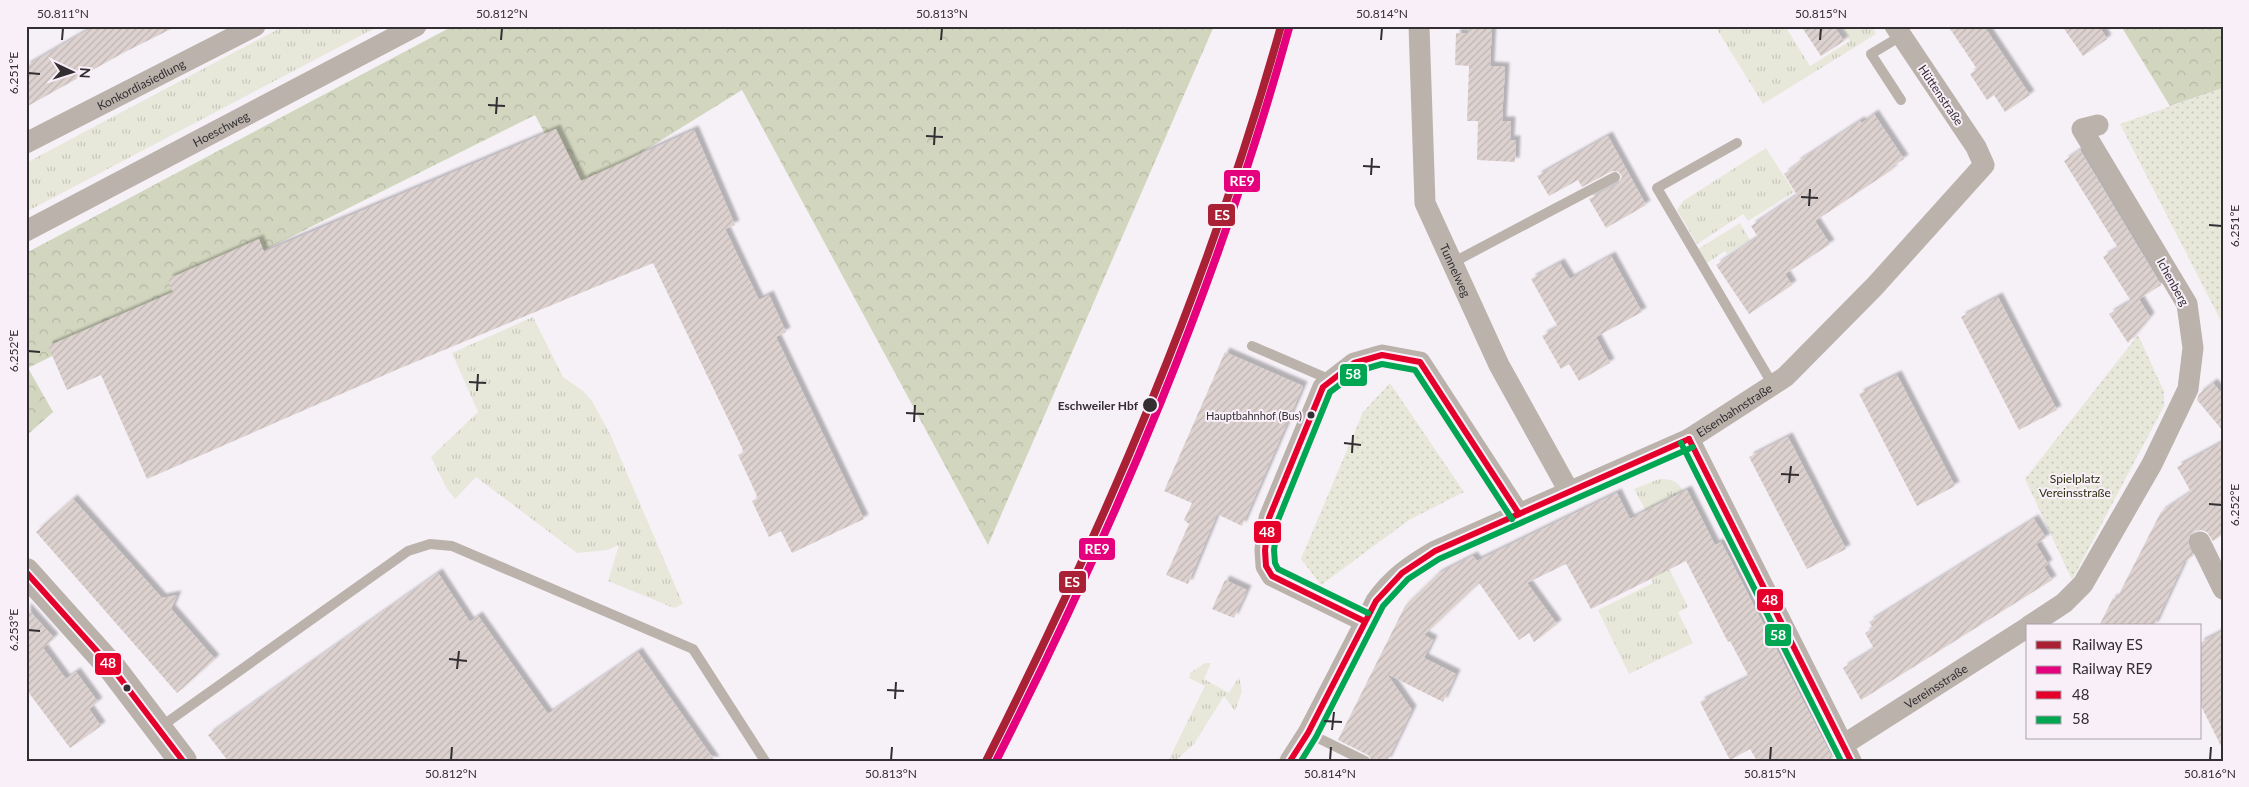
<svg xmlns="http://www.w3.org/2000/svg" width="2249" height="787" font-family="Lato,sans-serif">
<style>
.grass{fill:url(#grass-tufts)}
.forest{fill:url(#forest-crowns)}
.park{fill:url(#park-dots)}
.building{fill:url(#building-hatch);filter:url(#shadow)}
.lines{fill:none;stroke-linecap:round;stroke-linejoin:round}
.lane{stroke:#bab2ab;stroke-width:10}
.street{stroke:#bab2ab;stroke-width:21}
.secondary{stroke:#b9b1aa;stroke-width:28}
.bus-1-casing{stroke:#f8eff9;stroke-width:10}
.bus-2-casing{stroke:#f8eff9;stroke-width:10}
.bus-1{stroke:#e4002b;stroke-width:6}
.bus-2{stroke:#00a651;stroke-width:6}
.rail-1-casing{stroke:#f8eff9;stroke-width:11}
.rail-2-casing{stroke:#f8eff9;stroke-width:11}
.rail-1{stroke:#aa2135;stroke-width:8}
.rail-2{stroke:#e5007d;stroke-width:8}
.ticks{fill:none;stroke:#322e32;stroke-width:2}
.stop-dot{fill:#322e32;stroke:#f8eff9;stroke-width:2}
.labels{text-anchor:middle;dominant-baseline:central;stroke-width:4;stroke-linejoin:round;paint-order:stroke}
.bus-label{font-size:11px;fill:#322e32;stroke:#f8eff9;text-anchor:end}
.street-label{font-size:12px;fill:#322e32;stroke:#f8eff9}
.stop-label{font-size:12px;font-weight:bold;fill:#322e32;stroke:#f8eff9;text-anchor:end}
.park-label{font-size:12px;fill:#2b310c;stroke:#f8eff9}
.line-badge{stroke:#f8eff9;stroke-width:2}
.badge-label{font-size:14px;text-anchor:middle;font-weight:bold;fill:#fff}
.neatline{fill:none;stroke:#322e32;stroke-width:2}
.ticks-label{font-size:12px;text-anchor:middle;fill:#322e32}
</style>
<defs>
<pattern id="grass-tufts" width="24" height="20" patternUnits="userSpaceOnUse" patternTransform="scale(1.25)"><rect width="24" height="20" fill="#e7e8da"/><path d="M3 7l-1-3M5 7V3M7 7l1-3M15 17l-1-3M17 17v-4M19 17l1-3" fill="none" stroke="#c7c7bc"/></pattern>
<pattern id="forest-crowns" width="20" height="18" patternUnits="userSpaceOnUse" patternTransform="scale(1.25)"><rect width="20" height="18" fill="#d2d6be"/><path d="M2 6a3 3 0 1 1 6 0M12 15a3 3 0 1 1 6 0" fill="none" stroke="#b5b8a4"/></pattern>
<pattern id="park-dots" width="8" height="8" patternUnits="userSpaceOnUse" patternTransform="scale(1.25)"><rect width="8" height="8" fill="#e7e8da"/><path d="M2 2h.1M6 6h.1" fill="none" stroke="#c7c7bc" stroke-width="1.8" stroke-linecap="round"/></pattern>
<pattern id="building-hatch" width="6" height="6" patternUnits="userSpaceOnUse" patternTransform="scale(1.25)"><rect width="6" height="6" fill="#ddd2cf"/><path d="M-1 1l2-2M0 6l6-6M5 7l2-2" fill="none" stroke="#beb5b2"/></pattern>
<filter id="shadow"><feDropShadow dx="4.5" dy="-4.5" stdDeviation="1" flood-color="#0004"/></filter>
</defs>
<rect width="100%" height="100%" fill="#f6f1f7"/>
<!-- grass -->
<g class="grass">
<polygon points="284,26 379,26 26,212 26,163"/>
<polygon points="1715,26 1762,26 1763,28 1767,26 1785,26 1810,66 1850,41 1841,26 1872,26 1876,34 1763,104"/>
<polygon points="1766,148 1794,192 1748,221 1743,214 1697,244 1677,210 1683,201"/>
<polygon points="1740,223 1750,240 1727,254 1725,251 1707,263 1698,249"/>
<polygon points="533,317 563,377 583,391 592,401 611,436 683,604 674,608 608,581 619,545 608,550 577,553 476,477 455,499 447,489 431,457 478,412 452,353"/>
<path d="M1659,479C1671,479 1677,480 1683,491L1649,508L1651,511L1647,513L1634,489Z"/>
<polygon points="1659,548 1688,607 1678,612 1693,643 1629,674 1598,610 1653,583 1641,557"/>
<polygon points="1205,663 1211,663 1204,679 1229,693 1239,677 1242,691 1235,711 1224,696 1194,744 1175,761 1168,761 1205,686 1189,678 1190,673"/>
</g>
<!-- forest -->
<g class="forest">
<polygon points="453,26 1214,26 988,545 742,90 576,193 535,115 28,368 53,412 26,436 26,253"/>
<polygon points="2121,26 2223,26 2223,88 2170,106"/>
</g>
<!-- park -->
<g class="park">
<polygon points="2223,88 2223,325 2120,124"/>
<polygon points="2138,335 2164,391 2164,406 2072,580 2025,479"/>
<polygon points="1390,383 1464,492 1409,520 1321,585 1301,559 1363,412"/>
</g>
<!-- building -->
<g class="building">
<polygon points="95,26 177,26 123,53 26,107 26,66"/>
<polygon points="1468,26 1492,26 1490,66 1505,67 1502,121 1511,121 1510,140 1516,140 1515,162 1477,160 1478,121 1467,121 1469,66 1455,65 1456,33 1468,34"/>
<polygon points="1801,26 1834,26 1844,41 1821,56"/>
<polygon points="1948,26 1984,26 2030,95 2005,112 1994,95 1987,100 1970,74 1977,69"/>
<polygon points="2062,26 2099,26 2107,39 2083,56"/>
<polygon points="1874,114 1904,159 1891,167 1893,169 1815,221 1830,244 1785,274 1792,285 1749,314 1716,265 1758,237 1751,226 1797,195 1784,174 1797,165 1796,163 1860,121 1862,123"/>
<polygon points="556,129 581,181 694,130 735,225 725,229 759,300 769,295 786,332 776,337 864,519 792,553 781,531 769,537 752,501 758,498 738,455 744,452 653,263 396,370 147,479 101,375 67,390 48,346 173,292 168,279 259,239 264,252"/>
<polygon points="1608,136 1646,205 1606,228 1589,199 1619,183 1622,177 1619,172 1612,171 1582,187 1578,180 1549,196 1537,176"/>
<polygon points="2080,150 2161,285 2139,299 2150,317 2128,343 2109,314 2131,301 2103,257 2118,248 2064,161"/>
<polygon points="1611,256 1642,312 1596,337 1610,363 1579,381 1569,364 1561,369 1542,336 1558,327 1531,279 1560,263 1570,279"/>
<polygon points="1998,297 2057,410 2019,430 1961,317"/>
<polygon points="1225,352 1303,386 1242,526 1217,514 1188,584 1166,575 1189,524 1184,520 1192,503 1164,491"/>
<polygon points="1897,375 1955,486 1917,506 1859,394"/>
<polygon points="2213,383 2223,395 2223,431 2197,400 2199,394"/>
<polygon points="1788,437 1846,549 1807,569 1749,457"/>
<polygon points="2223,442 2223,534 2213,541 2207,532 2201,530 2195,531 2190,535 2188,542 2193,556 2184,562 2154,626 2099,626 2113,598 2116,600 2161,512 2191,492 2177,467"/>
<polygon points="1687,490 1715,545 1721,542 1834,761 1757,761 1750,749 1730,760 1700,702 1749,677 1730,641 1728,642 1686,561 1591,609 1566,564 1527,583 1557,624 1534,642 1529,633 1519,640 1479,583 1424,635 1433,640 1424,658 1456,674 1443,702 1387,674 1412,710 1387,761 1372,761 1368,755 1338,740 1405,606 1438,574 1473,556 1477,561 1617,493 1630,519"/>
<polygon points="73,499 162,598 177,595 171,609 215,659 177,693 36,532"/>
<polygon points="2034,519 2046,538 2036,544 2048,564 2044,567 2052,580 1861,700 1843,668 1874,649 1865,633 1873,628 1869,622"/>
<polygon points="438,573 470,622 478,616 548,714 638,652 715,761 228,761 208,735"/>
<polygon points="1225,580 1247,590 1234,618 1212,609"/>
<polygon points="26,607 54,638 43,648 66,679 76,672 98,702 89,709 101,726 70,748 26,689"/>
<polygon points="2223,631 2223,750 2200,704 2200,643"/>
</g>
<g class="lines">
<!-- lane -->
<g class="lane">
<polyline points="1901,100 1871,54 1901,36"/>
<polyline points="1737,143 1657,188 1773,385"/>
<polyline points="1452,263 1615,177"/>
<polyline points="1252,346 1331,380"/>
<polyline points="159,728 408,551 430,544 452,546 693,649 765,761"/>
<polyline points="1308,733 1365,761"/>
</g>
<!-- street -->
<g class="street">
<path id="s1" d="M1419,26L1425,203L1499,365L1570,493"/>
<path id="s2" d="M26,143L255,26"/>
<path id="s3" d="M26,231L416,26"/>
<polyline points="1689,439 1851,761"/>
<polyline points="2200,542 2223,589"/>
<polyline points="1364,621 1272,576 1266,566 1265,550 1269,518 1323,387 1354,363 1382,355 1420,362 1519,514"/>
<polyline points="2029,626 2064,603 2083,584 2152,464 2188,389 2193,348 2187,304 2082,129 2098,125"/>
<path id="s4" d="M1843,745L2028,627"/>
<path id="s5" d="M1290,761L1308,733L1376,601C1392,578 1411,565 1435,551L1689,439L1785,377L1875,286L1984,165L1976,147L1895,26"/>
</g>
<!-- secondary -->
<polyline class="secondary" points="26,572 113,669 183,761"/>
<!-- bus-1 casing -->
<g class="bus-1-casing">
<g id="bus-1">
<polyline points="1689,439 1851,761"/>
<polyline points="26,572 113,669 183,761"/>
<polyline points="1364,621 1272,576 1266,566 1265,550 1269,518 1323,387 1354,363 1382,355 1420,362 1519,514"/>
<polyline points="1290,761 1308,733 1376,601 1402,573 1435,551 1689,439"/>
</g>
</g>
<!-- bus-2 casing -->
<g class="bus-2-casing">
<g id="bus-2">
<polyline points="1681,443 1841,761"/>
<polyline points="1368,613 1278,569 1275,563 1274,550 1278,520 1330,392 1358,371 1382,364 1415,370 1512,519"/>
<polyline points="1301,761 1316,737 1383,606 1408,579 1439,559 1693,447"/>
</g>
</g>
<!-- bus-1 -->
<use href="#bus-1" class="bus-1"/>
<!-- bus-2 -->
<use href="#bus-2" class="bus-2"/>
<!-- rail-1 casing -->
<g class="rail-1-casing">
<path id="rail-1" d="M986,761C1105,525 1210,281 1281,26"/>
</g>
<!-- rail-2 casing -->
<g class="rail-2-casing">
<path id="rail-2" d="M996,761C1115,526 1219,282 1289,28"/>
</g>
<!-- rail-1 -->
<use href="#rail-1" class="rail-1"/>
<!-- rail-2 -->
<use href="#rail-2" class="rail-2"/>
</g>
<!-- ticks -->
<path class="ticks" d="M62,40L63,28M501,40L502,28M941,40L942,28M1381,40L1382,28M1820,40L1821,28M28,73L40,74M488,105L505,106M496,114L497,97M926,136L943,137M934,145L935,127M1363,166L1380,167M1371,175L1372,158M1801,197L1818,198M1809,206L1810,189M2209,225L2222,226M28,351L40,352M469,382L486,383M477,391L478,374M906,413L924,414M914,422L915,405M1344,443L1361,445M1352,453L1353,435M1781,474L1799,475M1789,483L1791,466M2209,504L2222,505M28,630L40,631M449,659L467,661M457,669L459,651M887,690L904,691M895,699L896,682M1324,721L1342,722M1332,730L1334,712M451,760L452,747M891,760L892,747M1330,760L1331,747M1770,760L1771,747M2210,760L2211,747"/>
<!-- markers -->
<g class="stop-dot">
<circle cx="1150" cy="405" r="8"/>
<circle cx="1311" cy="415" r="4.5"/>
<circle cx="127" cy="688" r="4.5"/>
</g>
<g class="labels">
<!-- bus labels -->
<g class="bus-label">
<text x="1302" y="415">Hauptbahnhof (Bus)</text>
</g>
<!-- street labels -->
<g class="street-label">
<text stroke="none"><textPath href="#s2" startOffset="129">Konkordiasiedlung</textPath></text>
<text transform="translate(1941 95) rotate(56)">Hüttenstraße</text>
<text stroke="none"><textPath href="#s3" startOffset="220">Hoeschweg</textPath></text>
<text stroke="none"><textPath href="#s1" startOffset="251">Tunnelweg</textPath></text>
<text transform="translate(2173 282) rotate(61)">Ichenberg</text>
<text stroke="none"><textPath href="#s5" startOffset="591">Eisenbahnstraße</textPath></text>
<text stroke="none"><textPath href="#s4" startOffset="110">Vereinsstraße</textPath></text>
</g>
<!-- stop labels -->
<g class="stop-label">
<text x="1138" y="405">Eschweiler Hbf</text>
</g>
<!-- park labels -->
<g class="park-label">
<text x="2075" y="478">Spielplatz<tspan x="2075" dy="14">Vereinsstraße</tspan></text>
</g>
</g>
<g class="line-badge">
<rect x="1223" y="169" width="38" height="24" rx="5" fill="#e5007d"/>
<rect x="1207" y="203" width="29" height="24" rx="5" fill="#aa2135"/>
<rect x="1339" y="363" width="29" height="24" rx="5" fill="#00a651"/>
<rect x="1253" y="520" width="29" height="24" rx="5" fill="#e4002b"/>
<rect x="1078" y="537" width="38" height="24" rx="5" fill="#e5007d"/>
<rect x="1058" y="570" width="29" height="24" rx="5" fill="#aa2135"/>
<rect x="1756" y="588" width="28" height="24" rx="5" fill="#e4002b"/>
<rect x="1764" y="623" width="28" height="24" rx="5" fill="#00a651"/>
<rect x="94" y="652" width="28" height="24" rx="5" fill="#e4002b"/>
</g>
<g class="badge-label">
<text x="1242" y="186">RE9</text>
<text x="1222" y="220">ES</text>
<text x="1353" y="379">58</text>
<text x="1267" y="537">48</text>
<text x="1097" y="554">RE9</text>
<text x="1072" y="587">ES</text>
<text x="1770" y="605">48</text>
<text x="1778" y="640">58</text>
<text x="108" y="668">48</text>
</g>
<!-- border -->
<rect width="2249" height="787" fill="none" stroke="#f8eff9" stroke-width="55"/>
<!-- legend -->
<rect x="2026" y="624" width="175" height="115" fill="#f8eff9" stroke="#a9a2a9"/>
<rect x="2036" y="641" width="25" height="8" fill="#aa2135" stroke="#a9a2a9"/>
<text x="2072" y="650" font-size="15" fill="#322e32">Railway ES</text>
<rect x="2036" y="666" width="25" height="8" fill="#e5007d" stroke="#a9a2a9"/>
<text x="2072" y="674" font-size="15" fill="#322e32">Railway RE9</text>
<rect x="2036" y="691" width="25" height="8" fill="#e4002b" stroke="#a9a2a9"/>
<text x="2072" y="700" font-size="15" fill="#322e32">48</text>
<rect x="2036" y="716" width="25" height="8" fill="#00a651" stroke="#a9a2a9"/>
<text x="2072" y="724" font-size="15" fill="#322e32">58</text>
<!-- north arrow -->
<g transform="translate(72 72) rotate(94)" stroke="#f8eff9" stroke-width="4" paint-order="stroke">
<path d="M0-4L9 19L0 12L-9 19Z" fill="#322e32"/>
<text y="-8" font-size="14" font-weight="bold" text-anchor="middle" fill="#322e32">N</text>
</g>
<rect x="28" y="28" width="2194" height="732" class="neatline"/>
<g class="ticks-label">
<text x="63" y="18">50.811°N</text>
<text x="502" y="18">50.812°N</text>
<text x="942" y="18">50.813°N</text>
<text x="1382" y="18">50.814°N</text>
<text x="1821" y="18">50.815°N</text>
<text transform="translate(14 73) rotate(-90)" y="4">6.251°E</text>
<text transform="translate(2235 226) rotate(-90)" y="4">6.251°E</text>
<text transform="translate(14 351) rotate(-90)" y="4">6.252°E</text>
<text transform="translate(2235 505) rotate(-90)" y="4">6.252°E</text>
<text transform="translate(14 630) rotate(-90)" y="4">6.253°E</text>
<text x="451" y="778">50.812°N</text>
<text x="891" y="778">50.813°N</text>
<text x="1330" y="778">50.814°N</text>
<text x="1770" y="778">50.815°N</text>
<text x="2210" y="778">50.816°N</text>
</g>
</svg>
